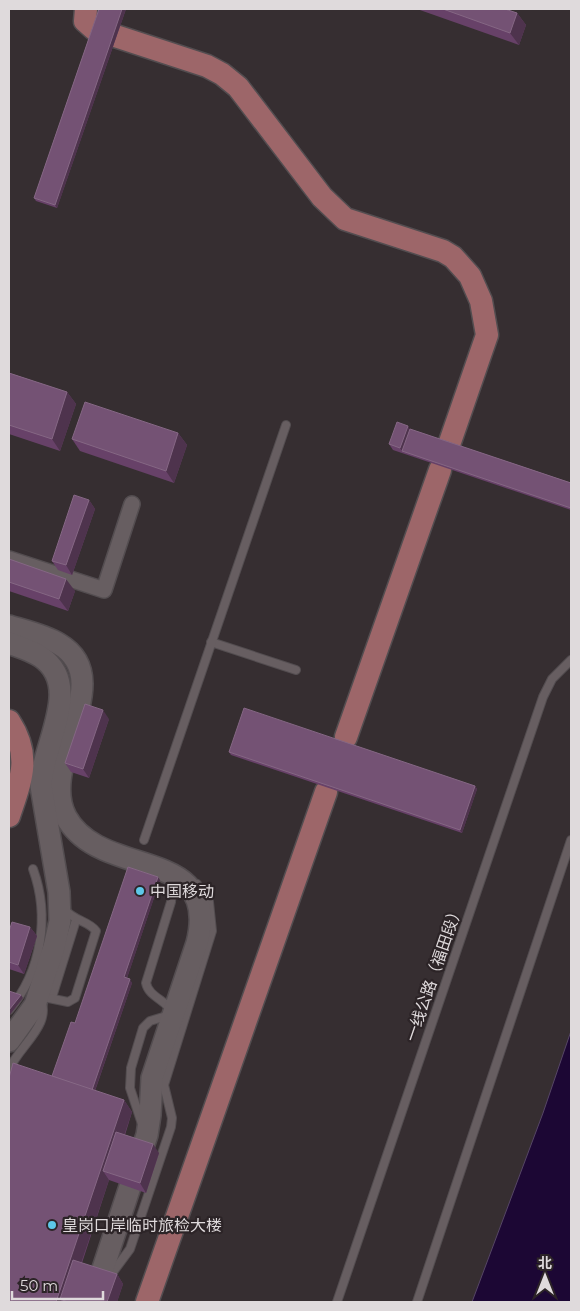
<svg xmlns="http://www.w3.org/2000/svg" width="580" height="1311" font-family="Montserrat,'Noto Sans SC',sans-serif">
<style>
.water{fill:#1c0734;stroke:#564666}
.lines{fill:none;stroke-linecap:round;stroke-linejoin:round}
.lane-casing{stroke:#534d50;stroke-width:10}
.street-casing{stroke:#534d50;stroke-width:18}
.secondary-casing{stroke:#534d50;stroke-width:24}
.primary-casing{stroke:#534d50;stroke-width:25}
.lane{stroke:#675e61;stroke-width:8}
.street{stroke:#675e61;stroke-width:15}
.secondary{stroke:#675e61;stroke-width:21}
.primary{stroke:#9d6669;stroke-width:22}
.wall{fill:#674168}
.shaded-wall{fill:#4e334d}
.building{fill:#745274;stroke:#856784}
.poi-dot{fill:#5dc7e8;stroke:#2c2427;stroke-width:2}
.labels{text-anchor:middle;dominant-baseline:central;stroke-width:4.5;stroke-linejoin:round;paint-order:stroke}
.poi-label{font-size:16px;fill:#dfdadc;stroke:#2c2427;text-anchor:start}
.street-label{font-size:16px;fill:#dfdadc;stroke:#2c2427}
</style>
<rect width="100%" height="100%" fill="#362e31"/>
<!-- water -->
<polygon class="water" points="571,1031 571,1302 472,1302 543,1113"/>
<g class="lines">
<!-- lane casing -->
<g class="lane-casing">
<g id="lane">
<polyline points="211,642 296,670"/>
<polyline points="144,840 286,425"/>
<polyline points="52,997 76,920"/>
<path d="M9,1010C42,971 50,916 33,869"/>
<path d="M9,1070C18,1046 55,1024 39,996L68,1002L75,998L96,931C89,921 74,921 64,909"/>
<path d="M142,1124L130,1088L131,1068L143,1028L150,1021L173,1014C168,1000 149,998 146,983L171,902L173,880"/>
<polyline points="110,1279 113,1272 130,1249 171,1127 172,1118 164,1085 212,931 209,902 197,884"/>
<polyline points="337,1302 543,697 552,679 571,660"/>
<polyline points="417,1302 571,840"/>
</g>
</g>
<!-- street casing -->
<g class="street-casing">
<polyline id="street" points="9,559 104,590 132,504"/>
</g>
<!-- secondary casing -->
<g class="secondary-casing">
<g id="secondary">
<path d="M9,626C25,631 44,635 59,644C120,680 37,763 66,817C101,881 222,844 197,943L152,1078L150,1115L147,1135L92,1302"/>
<path d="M9,643C19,647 31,650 41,657C84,686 41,746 41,786L59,892L60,921L54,947L35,1005L9,1041"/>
</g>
</g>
<!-- primary casing -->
<g class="primary-casing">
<g id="primary">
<polyline points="86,9 85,21 94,29 207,66 222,74 238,87 322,197 345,219 443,251 453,257 470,276 481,301 487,335 450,442"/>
<path d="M9,721C32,756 21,780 9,816"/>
<polyline points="346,737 440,470"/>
<polyline points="147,1302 326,792"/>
</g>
</g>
<!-- lane -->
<use href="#lane" class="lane"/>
<!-- street -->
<use href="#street" class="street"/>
<!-- secondary -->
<use href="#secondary" class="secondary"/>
<!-- primary -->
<use href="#primary" class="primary"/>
</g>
<!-- wall -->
<g class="wall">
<polygon points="99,9 126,9 57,208 36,201 34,198"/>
<polygon points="417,9 505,9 517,13 526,25 519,45"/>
<polygon points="9,373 67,392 76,404 60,451 9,434"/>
<polygon points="410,429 571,483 571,510 393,450 389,444"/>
<polygon points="178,433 187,445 174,483 80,451 72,439"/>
<polygon points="89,500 95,509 72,575 58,570 52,561"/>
<polygon points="9,559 75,591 68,611 9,591"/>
<polygon points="109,719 89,778 71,772 65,763"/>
<polygon points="229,752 475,786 477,789 462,833 231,755"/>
<polygon points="160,880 127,978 132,983 95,1091 124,1100 132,1112 125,1135 159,1153 146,1193 109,1180 82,1263 117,1274 123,1284 117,1302 9,1302 9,1078 52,1076 75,1023"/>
<polygon points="30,927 37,936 24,974 9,969 9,931"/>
</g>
<!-- shaded-wall -->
<g class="shaded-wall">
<polygon points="122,9 126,9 57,208 55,205"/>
<polygon points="517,13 526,25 519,45 510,33"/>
<polygon points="67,392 76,404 60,451 52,439"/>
<polygon points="408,426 412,432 402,451 400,448"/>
<polygon points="178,433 187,445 174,483 166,471"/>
<polygon points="89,500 95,509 72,575 66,565"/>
<polygon points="66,579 75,591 68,611 59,599"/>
<polygon points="103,710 109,719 89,778 83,769"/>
<polygon points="475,786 477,789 462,833 460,830"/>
<polygon points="158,877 160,880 126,981 124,977"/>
<polygon points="30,927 37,936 24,974 18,965"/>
<polygon points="130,979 132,983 92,1099 90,1096"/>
<polygon points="21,995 23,998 9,1016 9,1010"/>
<polygon points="124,1100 132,1112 111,1174 103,1171 109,1180 68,1302 60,1299 62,1302 56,1302"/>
<polygon points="153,1144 159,1153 146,1193 140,1183"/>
<polygon points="117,1274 123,1284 117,1302 107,1302"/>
</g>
<!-- building -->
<g class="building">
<polygon points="99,9 122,9 55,205 34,198"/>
<polygon points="443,9 505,9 517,13 510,33"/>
<polygon points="9,373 67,392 52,439 9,425"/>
<polygon points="85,402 178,433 166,471 72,439"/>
<polygon points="397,422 408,426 400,448 389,444"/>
<polygon points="410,429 571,483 571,508 402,451"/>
<polygon points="74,495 89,500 66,565 52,561"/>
<polygon points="9,559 66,579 59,599 9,582"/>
<polygon points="85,704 103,710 83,769 65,763"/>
<polygon points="244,708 475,786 460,830 229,752"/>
<polygon points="128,867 158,877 124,977 130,979 92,1090 52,1076 71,1022 75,1023"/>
<polygon points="12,922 30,927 18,965 9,962 9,931"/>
<polygon points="9,991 21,995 9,1010"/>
<polygon points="13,1063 124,1100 56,1302 15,1302 9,1300 9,1078"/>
<polygon points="116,1132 153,1144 140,1183 103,1171"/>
<polygon points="73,1260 117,1274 107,1302 68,1302 60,1299"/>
</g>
<!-- markers -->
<g class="poi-dot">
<circle cx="140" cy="891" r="5"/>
<circle cx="52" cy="1225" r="5"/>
</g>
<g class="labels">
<!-- poi labels -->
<g class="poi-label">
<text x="150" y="891">中国移动</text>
<text x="62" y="1225">皇岗口岸临时旅检大楼</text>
</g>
<!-- street labels -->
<g class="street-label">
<text transform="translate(434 973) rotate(-71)">一线公路（福田段）</text>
</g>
</g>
<!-- border -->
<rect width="580" height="1311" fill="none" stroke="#dfdadc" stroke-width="20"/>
<!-- north arrow -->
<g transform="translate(545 1276)" stroke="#2c2427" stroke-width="4" paint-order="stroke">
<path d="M0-4L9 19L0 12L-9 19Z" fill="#dfdadc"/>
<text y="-8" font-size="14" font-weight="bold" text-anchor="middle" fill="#dfdadc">北</text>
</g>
<!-- scale -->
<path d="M12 1291v8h91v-8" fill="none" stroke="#dfdadc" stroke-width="2.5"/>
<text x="20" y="1291" font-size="15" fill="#dfdadc" stroke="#2c2427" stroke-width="4" paint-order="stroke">50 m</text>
</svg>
